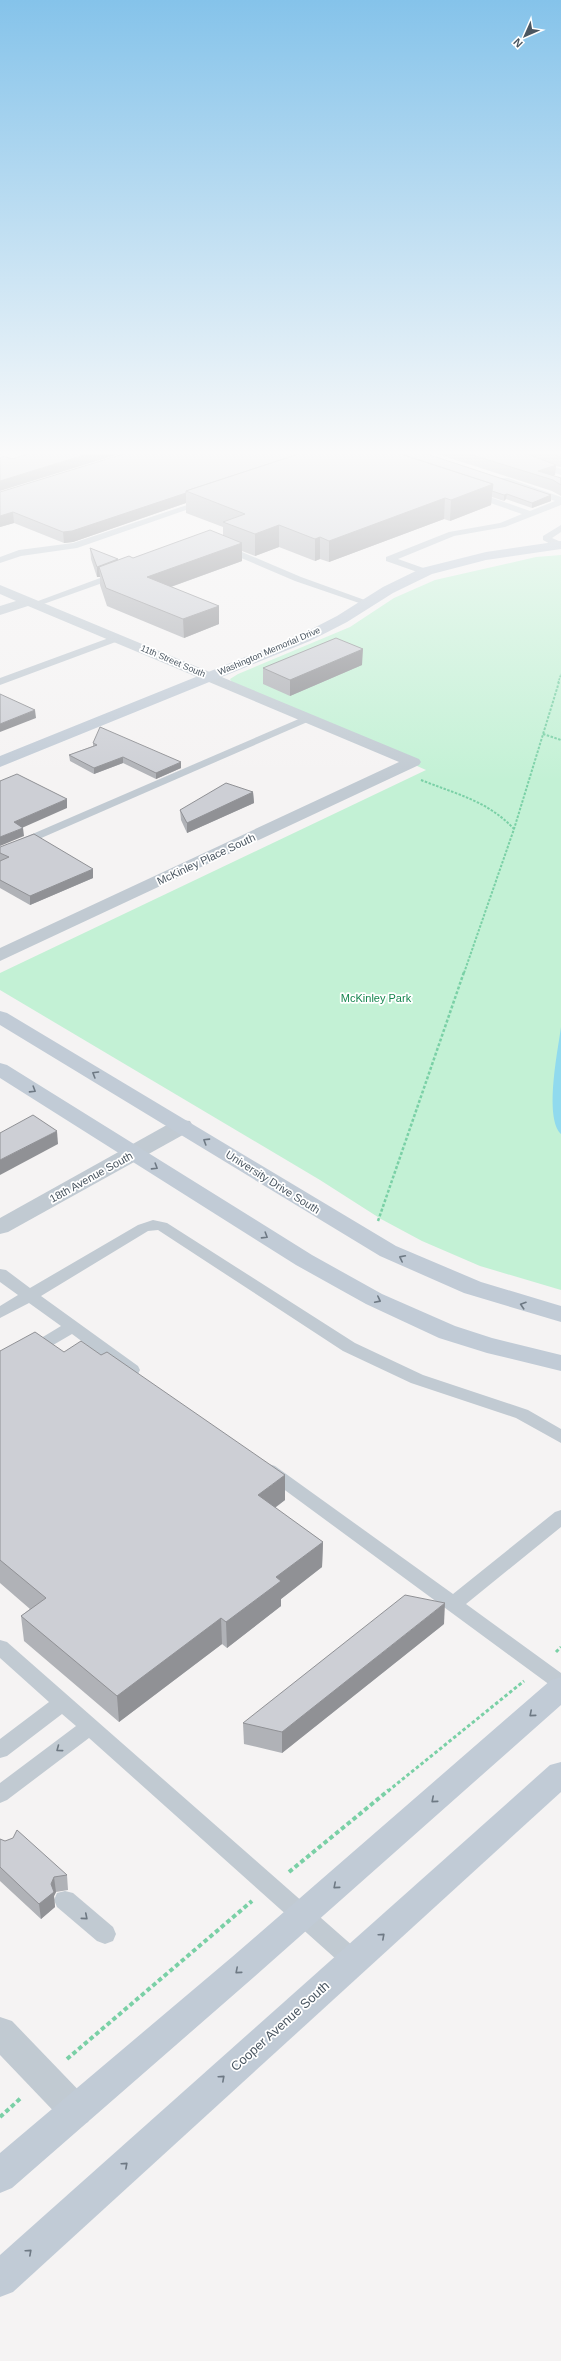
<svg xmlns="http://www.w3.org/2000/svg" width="561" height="2361" font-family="Arial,sans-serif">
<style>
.green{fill:#c3f1d5}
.water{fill:#90daee}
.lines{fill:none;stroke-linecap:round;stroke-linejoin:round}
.path-far4{stroke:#7ad0a6;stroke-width:1.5;stroke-dasharray:2 1;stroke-linecap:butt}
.path-far3{stroke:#7ad0a6;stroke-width:2;stroke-dasharray:2.5 1.5;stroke-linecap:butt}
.path-far2{stroke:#7ad0a6;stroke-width:2.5;stroke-dasharray:3 2;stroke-linecap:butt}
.path-far1{stroke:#7ad0a6;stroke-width:3;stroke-dasharray:3.5 2.5;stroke-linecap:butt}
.path{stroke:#7ad0a6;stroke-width:4;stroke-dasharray:4.5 3;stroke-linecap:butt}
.lane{fill:#c1cad2;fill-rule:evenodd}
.street{fill:#c1cad2;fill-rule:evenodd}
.secondary{fill:#c1cbd6;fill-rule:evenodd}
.wall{fill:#b0b2b7}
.shaded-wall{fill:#909195}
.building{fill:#cdcfd5;stroke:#909195}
.oneway{stroke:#6e7984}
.oneway2{stroke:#6e7983}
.labels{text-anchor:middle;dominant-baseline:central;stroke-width:3.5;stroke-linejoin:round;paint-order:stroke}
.far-street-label{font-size:9px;fill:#4a5661;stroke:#fff}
.street-label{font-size:11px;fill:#4a5661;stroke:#fff}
.park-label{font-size:11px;fill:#17864f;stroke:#fff}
.near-street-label{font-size:13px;fill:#4a5661;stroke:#fff}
</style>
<rect width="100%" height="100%" fill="#f5f3f3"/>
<!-- green -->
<polygon class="green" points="561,555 561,1290 480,1266 422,1241 381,1219 320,1180 0,990 0,973 426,770 232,683 230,679 238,674 350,627 394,598 435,580 536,557"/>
<!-- water -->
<path class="water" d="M561,1027V1134C544,1117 558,1050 561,1027Z"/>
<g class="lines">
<!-- path-far4 -->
<polyline class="path-far4" points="558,683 561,674"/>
<!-- path-far3 -->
<g class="path-far3">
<polyline points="543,734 561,740"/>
<path d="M421,780C456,794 488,801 514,829"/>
<polyline points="464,973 514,829 559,682"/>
</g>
<!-- path-far2 -->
<polyline class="path-far2" points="378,1221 464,972"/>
<!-- path-far1 -->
<g class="path-far1">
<polyline points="556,1652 561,1647"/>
<polyline points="388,1791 524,1681"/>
</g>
<!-- path -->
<g class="path">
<polyline points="289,1872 389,1790"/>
<polyline points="67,2059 252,1901"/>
<polyline points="0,2117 22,2097"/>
</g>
<!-- lane -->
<g class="lane">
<polygon points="399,451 411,451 383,462 376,460"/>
<polygon points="537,461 561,469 561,475 534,466 533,464"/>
<polygon points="502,478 508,478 561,497 561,505 505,527 454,536 398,559 429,570 429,574 423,574 386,561 386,557 449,532 500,523 522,514 470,496 470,492 476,492 530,511 555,501 502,482"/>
<polygon points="202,500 209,502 77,548 21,556 0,563 0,557 19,550 73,543"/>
<polygon points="561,525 561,532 552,538 561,542 561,547 556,547 543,540 543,536"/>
<polygon points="223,544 301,577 373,603 371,605 365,605 295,581 220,549 218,547"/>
<polygon points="119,571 124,574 122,576 38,606 32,606 30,604"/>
<polygon points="117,635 121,636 121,640 0,685 0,678"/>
<polygon points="308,715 312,716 312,720 0,856 0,848"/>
<polygon points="153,1220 167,1223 355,1343 423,1375 528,1410 561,1429 561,1443 516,1418 411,1383 343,1351 158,1230 148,1231 41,1296 138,1366 140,1370 138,1374 126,1374 72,1334 0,1376 0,1363 61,1326 29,1303 0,1318 0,1306 18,1295 0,1282 0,1269 6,1270 30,1288 138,1225"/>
<polygon points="269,1464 275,1466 453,1594 555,1512 561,1510 561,1527 466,1604 561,1673 561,1691 554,1688 263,1474 260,1470 263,1466"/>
<polygon points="0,1640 7,1642 362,1954 365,1961 362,1968 354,1971 346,1968 89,1738 7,1800 0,1803 0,1783 76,1726 62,1714 7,1756 0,1758 0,1739 49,1702 0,1658"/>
<polygon points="65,1891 73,1893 113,1927 116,1934 113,1941 105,1944 97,1941 57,1907 54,1900 57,1893"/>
</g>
<!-- street -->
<g class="street">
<polygon points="0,585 419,759 421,762 419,765 0,961 0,948 399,762 28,606 0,615 0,606 16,601 0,594"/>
<polygon points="182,1120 190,1121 193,1126 190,1131 8,1232 0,1234 0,1218 174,1121"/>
<polygon points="0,2017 12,2021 88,2100 93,2111 88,2122 76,2127 64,2122 0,2055"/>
</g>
<!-- secondary -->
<g class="secondary">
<polygon points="561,541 561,549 486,560 432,574 393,593 347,622 310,641 0,767 0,756 300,635 337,616 383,587 422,568 486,552"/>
<polygon points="0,1011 7,1013 396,1246 481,1282 561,1306 561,1322 464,1293 380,1256 0,1025"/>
<polygon points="0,1063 7,1065 312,1255 382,1294 455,1326 492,1338 561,1355 561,1371 487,1353 439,1338 366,1304 296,1265 0,1078"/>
<polygon points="561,1677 561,1705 254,1977 12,2188 0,2193 0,2153 232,1957 551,1680"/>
<polygon points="561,1762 561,1792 13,2292 0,2297 0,2255 550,1765"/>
</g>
</g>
<!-- wall -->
<g class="wall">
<polygon points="428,451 561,451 561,467 556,466 555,475 552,476 561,478 561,496 552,491"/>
<polygon points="401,454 551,495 551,501 532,508 506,499 504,501 492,497 491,505 450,521 444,519 329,562 320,559 315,561 279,547 255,556 242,551 242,561 171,587 219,606 219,624 184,638 107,606 100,585 100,577 97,577 91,559 90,548 118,559 118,560 133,558 223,536 223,527 186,513 186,503 73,542 64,543 14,523 0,527 0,492"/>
<polygon points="362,665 290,696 263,684 263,668"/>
<polygon points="93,743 181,768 156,779 123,763 94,774 70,761 69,755 93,746"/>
<polygon points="253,792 254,803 187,833 181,820 180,810"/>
<polygon points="0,847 93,878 30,905 0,888"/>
<polygon points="0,1351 64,1352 285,1500 275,1508 323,1542 322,1567 281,1599 281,1606 227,1648 222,1644 119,1722 24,1641 21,1616 30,1609 0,1583"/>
<polygon points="444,1624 282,1753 244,1744 243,1723"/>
<polygon points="0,1839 67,1875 68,1890 56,1892 54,1896 55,1907 41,1919 0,1881"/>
</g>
<!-- shaded-wall -->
<g class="shaded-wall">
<polygon points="97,451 129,451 0,491 0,481"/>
<polygon points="556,465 555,475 546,478 538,471"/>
<polygon points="493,484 491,505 450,521 451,500"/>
<polygon points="186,493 186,503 73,542 64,543 63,532"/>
<polygon points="507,494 506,499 504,501 504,495"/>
<polygon points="551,495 551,501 532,508 532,503"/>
<polygon points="445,498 444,519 329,562 329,541"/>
<polygon points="13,512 14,523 0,527 0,516"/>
<polygon points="279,525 279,547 255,556 255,534"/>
<polygon points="320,537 320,559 315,561 315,539"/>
<polygon points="242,543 242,561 148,595 147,577"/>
<polygon points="118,559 118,570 99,567 100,577 97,577 97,567"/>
<polygon points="219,606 219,624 184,638 183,619"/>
<polygon points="363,649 362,665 290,696 290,680"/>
<polygon points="35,710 36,718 0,732 0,724"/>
<polygon points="123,757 123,763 94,774 94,768"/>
<polygon points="181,762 181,768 156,779 156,773"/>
<polygon points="253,792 254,803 187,833 187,823"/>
<polygon points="67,799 67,808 15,831 14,822"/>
<polygon points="23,828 24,836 0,846 0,837"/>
<polygon points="93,869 93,878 30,905 30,896"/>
<polygon points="57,1131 58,1144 0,1175 0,1160"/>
<polygon points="285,1475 285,1500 258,1520 258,1495"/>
<polygon points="323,1542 322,1567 281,1599 281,1606 227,1648 226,1622 276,1577"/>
<polygon points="445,1603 444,1624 282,1753 282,1732"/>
<polygon points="221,1618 222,1644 119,1722 117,1696"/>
<polygon points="54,1877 56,1892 54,1896 55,1907 41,1919 39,1904 51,1884"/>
</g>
<!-- building -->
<g class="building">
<polygon points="38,451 97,451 0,481 0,458 3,456 12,459"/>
<polygon points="133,451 308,451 186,491 186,493 72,531 63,532 13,512 0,516 0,492"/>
<polygon points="308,451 391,451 493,484 451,500 445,498 329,541 320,537 315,539 279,525 255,534 223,522 245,514 186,491"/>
<polygon points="414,451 418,451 551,495 532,503 507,494 504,495 492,491 493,484 401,454"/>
<polygon points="459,451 520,451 556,465 538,471 561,478 561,485 553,480"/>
<polygon points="542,451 561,451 561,457"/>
<polygon points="210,530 242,543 147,577 219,606 183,619 106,588 99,567 129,556 133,558"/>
<polygon points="90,548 118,559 97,567"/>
<polygon points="336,638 363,649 290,680 263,668"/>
<polygon points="0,694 35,710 0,724"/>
<polygon points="100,727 181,762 156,773 123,757 94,768 69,755 97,745 93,743"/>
<polygon points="17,774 67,799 14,822 23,828 0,837 0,781"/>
<polygon points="226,783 253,792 187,823 180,810"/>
<polygon points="34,834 93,869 30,896 0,880 0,861 9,857 0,853 0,847"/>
<polygon points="33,1115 57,1131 0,1160 0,1133"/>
<polygon points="35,1332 64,1352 81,1341 101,1355 107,1352 285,1475 258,1495 323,1542 276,1577 281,1581 226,1622 221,1618 117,1696 21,1616 46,1598 0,1560 0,1351"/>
<polygon points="405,1595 445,1603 282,1732 243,1723"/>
<polygon points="17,1830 67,1875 54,1877 51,1884 54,1892 39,1904 0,1867 0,1839 5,1841 13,1838"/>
</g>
<!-- one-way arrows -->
<defs><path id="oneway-chevron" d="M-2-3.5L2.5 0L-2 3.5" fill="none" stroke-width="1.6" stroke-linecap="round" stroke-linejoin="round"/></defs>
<g class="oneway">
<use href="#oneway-chevron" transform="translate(95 1074) rotate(-149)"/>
<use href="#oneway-chevron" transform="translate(33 1090) rotate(32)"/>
<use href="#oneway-chevron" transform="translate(206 1141) rotate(-148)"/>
<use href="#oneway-chevron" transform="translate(155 1167) rotate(32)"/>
<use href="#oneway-chevron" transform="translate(265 1236) rotate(32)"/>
<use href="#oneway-chevron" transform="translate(402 1258) rotate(-153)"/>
<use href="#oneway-chevron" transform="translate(378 1300) rotate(27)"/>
<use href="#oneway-chevron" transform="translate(523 1305) rotate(-162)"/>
<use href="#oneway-chevron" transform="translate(532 1714) rotate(139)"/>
<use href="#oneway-chevron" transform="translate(434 1800) rotate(139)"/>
<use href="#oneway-chevron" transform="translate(336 1886) rotate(139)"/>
<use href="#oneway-chevron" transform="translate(382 1936) rotate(-42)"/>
<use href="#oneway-chevron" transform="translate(238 1971) rotate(139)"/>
<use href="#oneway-chevron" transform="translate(222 2078) rotate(-42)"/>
<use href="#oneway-chevron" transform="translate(125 2165) rotate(-42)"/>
<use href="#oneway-chevron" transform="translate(29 2252) rotate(-42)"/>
</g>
<g class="oneway2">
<use href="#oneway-chevron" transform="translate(59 1749) rotate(143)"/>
<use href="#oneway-chevron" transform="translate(85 1917) rotate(40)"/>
</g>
<!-- sky -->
<linearGradient id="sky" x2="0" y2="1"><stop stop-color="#85c3ea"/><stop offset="0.58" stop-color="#fafafa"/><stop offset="1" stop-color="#fafafa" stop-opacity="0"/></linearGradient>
<rect width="561" height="781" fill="url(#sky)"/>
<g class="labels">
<!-- far-street labels -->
<g class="far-street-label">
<text transform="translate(269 651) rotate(-23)">Washington Memorial Drive</text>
<text transform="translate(173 661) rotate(23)">11th Street South</text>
</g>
<!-- street labels -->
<g class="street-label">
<text transform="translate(206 859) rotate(-25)">McKinley Place South</text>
<text transform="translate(91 1177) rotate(-29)">18th Avenue South</text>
<text transform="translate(273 1182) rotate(32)">University Drive South</text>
</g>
<!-- park labels -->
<g class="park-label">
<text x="376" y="998">McKinley Park</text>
</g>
<!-- near-street labels -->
<g class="near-street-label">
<text transform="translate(280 2026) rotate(-42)">Cooper Avenue South</text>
</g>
</g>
<!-- north arrow -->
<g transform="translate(525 36) rotate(225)" stroke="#ffffff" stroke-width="3" paint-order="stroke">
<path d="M0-3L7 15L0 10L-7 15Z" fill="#4a5661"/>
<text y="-6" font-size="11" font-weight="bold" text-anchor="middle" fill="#4a5661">N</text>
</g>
</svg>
